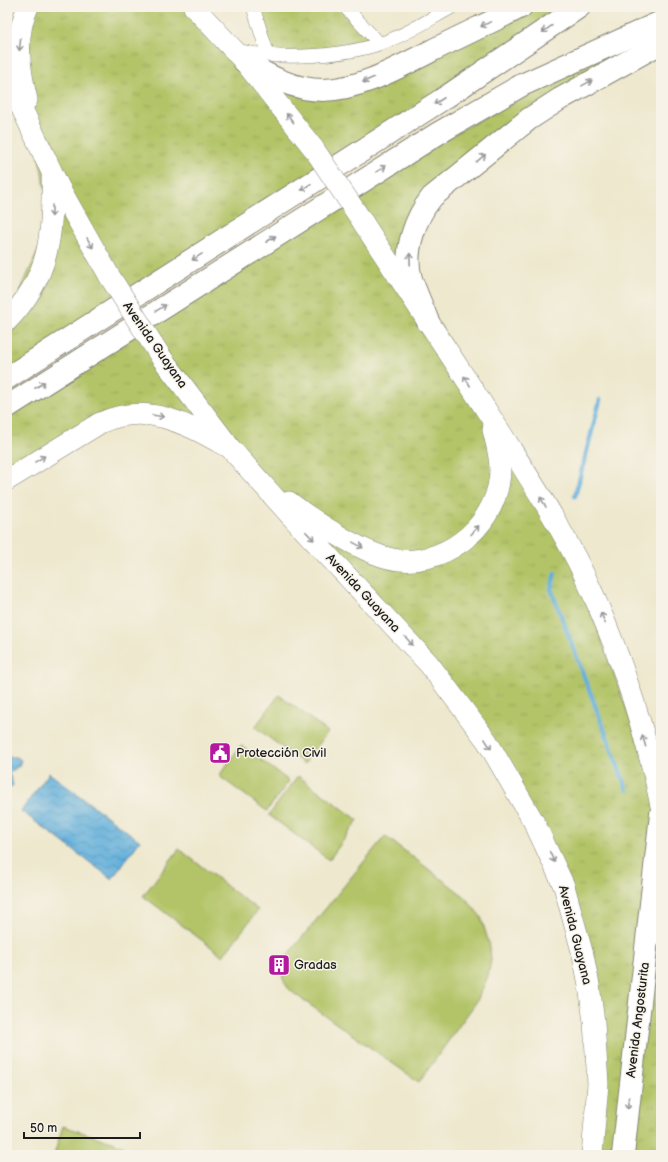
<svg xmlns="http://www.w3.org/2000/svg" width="668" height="1162" font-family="'Balsamiq Sans',sans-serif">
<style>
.grass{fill:url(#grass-tufts);stroke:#687042}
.park{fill:url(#park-crowns);stroke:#687042}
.garden{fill:#b3c467;stroke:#687042}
.water{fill:url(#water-waves);stroke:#3e667c}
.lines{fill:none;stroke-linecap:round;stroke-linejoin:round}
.stream{stroke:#61afdb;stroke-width:4.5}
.minor-casing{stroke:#858275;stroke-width:14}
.primary-casing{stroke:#858275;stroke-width:22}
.motorway-casing{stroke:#858275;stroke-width:24}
.minor{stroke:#fff;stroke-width:13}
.primary{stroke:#fff;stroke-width:21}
.motorway{stroke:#fff;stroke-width:22}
.primary-bridge-casing{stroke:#858275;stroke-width:22;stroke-linecap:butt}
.primary-bridge{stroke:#fff;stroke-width:21}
.oneway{stroke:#999}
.labels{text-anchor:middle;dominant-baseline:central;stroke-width:3;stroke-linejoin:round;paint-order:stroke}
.street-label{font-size:13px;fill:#1c1c1c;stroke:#f7f3e8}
.poi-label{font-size:13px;fill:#1c1c1c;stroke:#f7f3e8;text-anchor:start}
</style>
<defs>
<pattern id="grass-tufts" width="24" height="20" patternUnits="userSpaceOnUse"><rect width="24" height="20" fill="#b3c467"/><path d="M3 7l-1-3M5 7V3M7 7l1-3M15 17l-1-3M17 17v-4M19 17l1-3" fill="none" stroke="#99a859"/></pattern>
<pattern id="park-crowns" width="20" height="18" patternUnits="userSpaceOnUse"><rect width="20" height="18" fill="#b3c467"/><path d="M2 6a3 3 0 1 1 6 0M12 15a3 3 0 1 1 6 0" fill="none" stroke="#99a859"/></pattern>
<pattern id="water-waves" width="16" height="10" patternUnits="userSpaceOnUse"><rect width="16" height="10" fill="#61afdb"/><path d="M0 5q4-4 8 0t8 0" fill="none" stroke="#4f8eb1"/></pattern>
</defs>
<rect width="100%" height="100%" fill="#f7f3e8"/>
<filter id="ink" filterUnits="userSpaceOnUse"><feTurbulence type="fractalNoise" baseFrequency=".025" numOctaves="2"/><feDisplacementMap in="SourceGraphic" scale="8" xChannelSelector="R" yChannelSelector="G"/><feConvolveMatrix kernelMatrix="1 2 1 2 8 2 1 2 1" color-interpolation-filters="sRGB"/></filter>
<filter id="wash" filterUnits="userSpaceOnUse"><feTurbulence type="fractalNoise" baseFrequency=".012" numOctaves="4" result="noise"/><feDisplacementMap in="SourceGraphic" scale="16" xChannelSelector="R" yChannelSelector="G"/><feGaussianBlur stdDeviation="0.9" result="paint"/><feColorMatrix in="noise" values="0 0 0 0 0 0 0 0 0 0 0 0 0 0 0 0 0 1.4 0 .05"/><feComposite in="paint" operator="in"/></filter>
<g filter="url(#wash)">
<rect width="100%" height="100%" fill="#eee8ce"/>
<!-- grass -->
<g class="grass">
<polygon points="28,7 183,7 233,49 322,90 521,7 579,7 7,378 7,321 52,220 26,96"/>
<polygon points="641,30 661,43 467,170 427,220 417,251 419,289 568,546 661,806 661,1155 592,1155 598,1084 572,913 487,741 232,449 130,414 7,480 7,407 300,220"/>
</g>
<!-- park -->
<polygon class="park" points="253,7 345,7 379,43 268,55"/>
<!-- garden -->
<g class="garden">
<polygon points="279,695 328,732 304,764 255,727"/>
<polygon points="241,745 289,781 267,811 219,776"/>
<polygon points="298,776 358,820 329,860 269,815"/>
<path d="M385,836L464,896L481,917L490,947L491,960L488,976L477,1001L419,1082L296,995C282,985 278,972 286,957Z"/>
<polygon points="179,849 258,910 223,956 143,896"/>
<polygon points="63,1126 124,1146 121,1155 54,1155"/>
</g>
<!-- water -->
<g class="water">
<polygon points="7,757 17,757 21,760 19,766 9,773 13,785 8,791"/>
<polygon points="49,773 140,841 112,879 21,811"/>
</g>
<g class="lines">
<!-- stream -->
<g class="stream">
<polyline points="575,496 600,400"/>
<polyline points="555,573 551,589 627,790"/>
</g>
</g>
</g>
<g filter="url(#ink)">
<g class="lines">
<!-- minor casing -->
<g class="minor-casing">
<g id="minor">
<polyline points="253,7 268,55"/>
<polyline points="345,7 379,43"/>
<path d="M237,50C280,61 348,57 390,40C412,31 432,18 452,7"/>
</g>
</g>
<!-- primary casing -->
<g class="primary-casing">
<g id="primary">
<polyline points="194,7 244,61 314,149"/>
<polyline points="7,77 59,187 110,277"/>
<path d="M27,100C20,70 14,36 28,7"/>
<path d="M362,221C410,295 459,367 506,441C537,490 570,541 593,594C622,659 647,736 661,806"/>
<path d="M7,321C50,277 53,235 52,177"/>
<polyline points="161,357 231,449 291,516 429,664 487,741 535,824 564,886 583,955 589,985 594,1022 598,1084 592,1155"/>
<path d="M7,480L100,423C146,402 183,422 224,445"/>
<path d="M289,502C315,522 367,557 399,560C450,565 500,521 500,469C500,456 496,442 493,430"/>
</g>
</g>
<!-- motorway casing -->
<g class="motorway-casing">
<g id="motorway">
<path d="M244,61C268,76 294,90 323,90C361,89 397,68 431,51C461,36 491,22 521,7"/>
<path d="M428,322C423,308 416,293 411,279C403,251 415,218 432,197L529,119L560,99L661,43"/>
<polyline points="7,378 446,97 579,7"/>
<polyline points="7,407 437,134 522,85 661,22"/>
<polyline points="623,1155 661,814"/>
</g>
</g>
<!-- minor -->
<use href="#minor" class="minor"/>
<!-- primary -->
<use href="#primary" class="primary"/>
<!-- motorway -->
<use href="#motorway" class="motorway"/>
<!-- primary-bridge casing -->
<g class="primary-bridge-casing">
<g id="primary-bridge">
<polyline points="314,149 362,221"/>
<polyline points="110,277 161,357"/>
</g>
</g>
<!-- primary-bridge -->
<use href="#primary-bridge" class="primary-bridge"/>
</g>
<!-- one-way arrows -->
<defs><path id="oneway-shaft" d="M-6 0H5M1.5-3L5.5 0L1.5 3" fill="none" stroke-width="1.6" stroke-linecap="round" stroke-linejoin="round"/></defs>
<g class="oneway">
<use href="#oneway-shaft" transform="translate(486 24) rotate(154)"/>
<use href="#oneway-shaft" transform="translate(547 29) rotate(145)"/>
<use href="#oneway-shaft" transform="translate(20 45) rotate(96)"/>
<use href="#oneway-shaft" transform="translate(368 80) rotate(156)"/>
<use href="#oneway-shaft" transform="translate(587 83) rotate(-29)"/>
<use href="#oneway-shaft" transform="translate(439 101) rotate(147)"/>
<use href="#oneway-shaft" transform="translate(290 118) rotate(-128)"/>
<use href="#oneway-shaft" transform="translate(481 158) rotate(-39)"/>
<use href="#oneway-shaft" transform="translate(381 169) rotate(-32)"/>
<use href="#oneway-shaft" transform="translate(306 187) rotate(147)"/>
<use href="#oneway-shaft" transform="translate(52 211) rotate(91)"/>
<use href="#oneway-shaft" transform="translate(271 239) rotate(-33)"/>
<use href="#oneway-shaft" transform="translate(90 243) rotate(60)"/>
<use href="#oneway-shaft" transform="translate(197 257) rotate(148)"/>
<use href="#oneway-shaft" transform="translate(410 259) rotate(-92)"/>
<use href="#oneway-shaft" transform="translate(161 308) rotate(-32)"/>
<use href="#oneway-shaft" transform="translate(467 381) rotate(-123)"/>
<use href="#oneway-shaft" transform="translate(40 385) rotate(-33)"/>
<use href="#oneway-shaft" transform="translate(158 416) rotate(9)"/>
<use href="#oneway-shaft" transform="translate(40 459) rotate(-32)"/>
<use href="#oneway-shaft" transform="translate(543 502) rotate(-120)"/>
<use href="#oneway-shaft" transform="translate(475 530) rotate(-49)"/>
<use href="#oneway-shaft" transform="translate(310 536) rotate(46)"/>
<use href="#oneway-shaft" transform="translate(358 545) rotate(29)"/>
<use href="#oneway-shaft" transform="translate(603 618) rotate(-112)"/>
<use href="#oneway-shaft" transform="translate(409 641) rotate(48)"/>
<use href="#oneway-shaft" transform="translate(644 741) rotate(-106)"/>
<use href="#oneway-shaft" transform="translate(488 744) rotate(58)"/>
<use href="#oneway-shaft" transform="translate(552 857) rotate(66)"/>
<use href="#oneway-shaft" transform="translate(628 1103) rotate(96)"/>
</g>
</g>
<!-- icons -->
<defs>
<g id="civic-square" transform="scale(1.15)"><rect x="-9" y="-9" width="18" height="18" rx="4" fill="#b5179e" stroke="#f7f3e8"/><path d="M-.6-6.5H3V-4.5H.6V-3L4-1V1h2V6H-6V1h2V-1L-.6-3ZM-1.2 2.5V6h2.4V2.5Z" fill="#fff"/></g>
<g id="building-square" transform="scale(1.15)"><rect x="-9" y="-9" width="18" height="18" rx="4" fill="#b5179e" stroke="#f7f3e8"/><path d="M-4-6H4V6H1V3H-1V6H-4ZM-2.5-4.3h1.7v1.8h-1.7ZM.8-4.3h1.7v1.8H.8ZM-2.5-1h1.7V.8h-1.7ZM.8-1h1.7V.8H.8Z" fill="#fff"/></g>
</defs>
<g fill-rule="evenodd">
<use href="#civic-square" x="220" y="753"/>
<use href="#building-square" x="279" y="965"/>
</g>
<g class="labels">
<!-- street labels -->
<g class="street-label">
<text transform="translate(155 345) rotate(55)">Avenida Guayana</text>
<text transform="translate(363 593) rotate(47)">Avenida Guayana</text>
<text transform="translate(575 935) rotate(76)">Avenida Guayana</text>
<text transform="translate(638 1020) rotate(-83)">Avenida Angosturita</text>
</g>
<!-- poi labels -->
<g class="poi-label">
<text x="236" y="753">Protección Civil</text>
<text x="294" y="965">Gradas</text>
</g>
</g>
<!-- margin -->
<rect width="668" height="1162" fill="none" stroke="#f7f3e8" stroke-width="24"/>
<!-- scale -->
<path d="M24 1132v6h116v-6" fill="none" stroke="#1c1c1c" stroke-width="2"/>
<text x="30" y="1132" font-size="12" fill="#1c1c1c" stroke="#f7f3e8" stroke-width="3" paint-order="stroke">50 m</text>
</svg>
